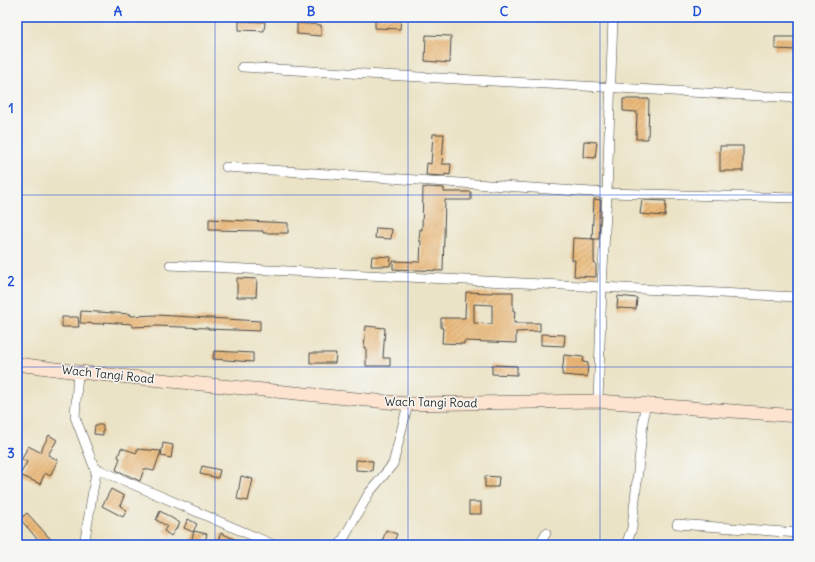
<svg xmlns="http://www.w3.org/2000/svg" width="815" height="562" font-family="Delius,sans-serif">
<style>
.building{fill:url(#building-hatch);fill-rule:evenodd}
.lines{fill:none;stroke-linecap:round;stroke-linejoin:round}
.street-casing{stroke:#484742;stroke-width:10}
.secondary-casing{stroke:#484742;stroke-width:14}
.street{stroke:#fff;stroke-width:9}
.secondary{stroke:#fde4d1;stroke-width:13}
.grid{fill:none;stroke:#1d4ed8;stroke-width:1;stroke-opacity:0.55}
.labels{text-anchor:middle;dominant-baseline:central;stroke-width:3;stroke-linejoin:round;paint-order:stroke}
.street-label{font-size:12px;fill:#2b2b2b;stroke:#f6f6f2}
.neatline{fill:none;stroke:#1d4ed8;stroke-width:1.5}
.grid-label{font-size:13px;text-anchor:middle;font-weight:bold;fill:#1d4ed8}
</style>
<defs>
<pattern id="building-hatch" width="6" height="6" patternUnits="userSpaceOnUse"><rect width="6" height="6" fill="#eab776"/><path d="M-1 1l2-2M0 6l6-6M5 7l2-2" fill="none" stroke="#be9561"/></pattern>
</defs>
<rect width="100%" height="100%" fill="#f6f6f2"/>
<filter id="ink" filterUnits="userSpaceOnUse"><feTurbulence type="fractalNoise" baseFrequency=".025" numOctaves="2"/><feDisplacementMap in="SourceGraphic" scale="8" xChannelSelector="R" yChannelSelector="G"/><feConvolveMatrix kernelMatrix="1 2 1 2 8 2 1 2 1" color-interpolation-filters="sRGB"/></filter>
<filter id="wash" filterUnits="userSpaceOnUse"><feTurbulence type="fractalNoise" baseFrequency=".012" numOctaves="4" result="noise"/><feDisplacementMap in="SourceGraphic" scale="16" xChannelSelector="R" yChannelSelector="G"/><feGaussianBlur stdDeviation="0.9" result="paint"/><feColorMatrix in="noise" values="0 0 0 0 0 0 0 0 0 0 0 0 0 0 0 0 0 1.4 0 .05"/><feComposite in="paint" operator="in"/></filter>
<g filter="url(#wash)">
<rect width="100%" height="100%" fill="#ebe3c6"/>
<g id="blocks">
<!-- building -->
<g class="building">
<polygon points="375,17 401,17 400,29 375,28"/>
<polygon points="239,21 265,22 264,31 239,30"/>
<polygon points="297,23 321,25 321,36 297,34"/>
<polygon points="426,35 451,36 450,63 425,61"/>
<polygon points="775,37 798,37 798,50 775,49"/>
<polygon points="623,99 649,99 648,139 636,139 637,112 623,111"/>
<polygon points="433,134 444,134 442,164 451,164 450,175 445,174 445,176 426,175 427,163 431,164"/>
<polygon points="584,141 597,142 595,158 583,157"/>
<rect x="720" y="146" width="23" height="25"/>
<polygon points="423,187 426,188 426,187 444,188 444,192 471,192 471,200 445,200 443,271 393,269 393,261 420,262 421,241 419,241 420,229 422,230"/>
<polygon points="594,199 601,200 599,239 592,239"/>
<polygon points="642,200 666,201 665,216 640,214"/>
<polygon points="209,219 288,223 288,233 263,233 263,231 209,230"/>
<polygon points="376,228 392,229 391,239 375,238"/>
<polygon points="573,238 594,239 594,263 596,264 596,277 574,276 575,260 572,260"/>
<polygon points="372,256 391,257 390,266 371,266"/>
<polygon points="237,278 257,279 256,297 237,297"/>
<path d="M466,292L492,293V292H513V311H515L514,323H540V331L516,332V343L464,341V344L442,343L443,328H441V318H465ZM474,304L492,305V324L474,323Z"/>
<polygon points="618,296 637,298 636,309 617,308"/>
<polygon points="81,311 131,314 130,316 157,315 260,321 260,331 208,329 208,328 156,326 132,327 132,324 104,322 104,324 80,323"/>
<polygon points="62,317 78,317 79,327 62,327"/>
<polygon points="366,326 385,328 383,358 390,358 390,366 366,366 366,348 364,348"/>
<polygon points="541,334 565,335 564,346 541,345"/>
<polygon points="214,351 253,353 253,362 213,359"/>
<polygon points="310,353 336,353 335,363 310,363"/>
<polygon points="564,355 584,357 583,362 588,363 587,377 562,375"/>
<polygon points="492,365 517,366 517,375 492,374"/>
<polygon points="95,425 103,425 103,435 94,434"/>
<polygon points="49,435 57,440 48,455 58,460 50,476 45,473 40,484 20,475 27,462 22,459 28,446 40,452"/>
<polygon points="163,443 173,445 171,458 161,456"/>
<polygon points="121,448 137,453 137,449 161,451 154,471 144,469 140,481 116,470 120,458 118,457"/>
<polygon points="356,460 373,461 372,471 356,470"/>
<polygon points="202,466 220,470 218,478 200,474"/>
<polygon points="241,476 253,479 248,501 237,499"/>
<polygon points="485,476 499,477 498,487 485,487"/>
<polygon points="111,489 124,496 120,506 127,510 123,517 102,506"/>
<rect x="469" y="502" width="12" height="12"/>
<polygon points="160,511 180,523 171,536 164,531 167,526 156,520"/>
<polygon points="27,513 56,545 36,545 39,541 20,519"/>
<polygon points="188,519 197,524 193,532 184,528"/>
<polygon points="386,530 397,534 393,545 381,545"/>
<polygon points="194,531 207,534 204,545 198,545 191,543"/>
<polygon points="221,533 247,545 216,545"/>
</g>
</g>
</g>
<g filter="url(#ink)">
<use href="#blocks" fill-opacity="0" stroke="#484742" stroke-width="1"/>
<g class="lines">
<!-- street casing -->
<g class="street-casing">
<g id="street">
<polyline points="242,67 798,98"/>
<polyline points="226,167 607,193 798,198"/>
<polyline points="170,265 798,297"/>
<polyline points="78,372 75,417 96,472 84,545"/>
<polyline points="598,401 602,287 607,193 613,17"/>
<polyline points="95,468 274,545"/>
<polyline points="677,524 798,533"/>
<polyline points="340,545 369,493 393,464 408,404"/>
<polyline points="539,545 546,533"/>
<polyline points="626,545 632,528 645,404"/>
</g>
</g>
<!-- secondary casing -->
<g class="secondary-casing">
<polyline id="secondary" points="17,364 78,372 408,404 598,401 798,416"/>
</g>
<!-- street -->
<use href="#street" class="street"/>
<!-- secondary -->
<use href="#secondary" class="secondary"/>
</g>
</g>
<!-- grid -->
<path class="grid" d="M215,17V545M408,17V545M600,17V545M17,195H798M17,367H798"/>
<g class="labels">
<!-- street labels -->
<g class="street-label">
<text transform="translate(108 374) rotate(6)">Wach Tangi Road</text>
<text transform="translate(431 402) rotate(1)">Wach Tangi Road</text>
</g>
</g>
<!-- margin -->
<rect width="815" height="562" fill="none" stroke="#f6f6f2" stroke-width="44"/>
<rect x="22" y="22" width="771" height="518" class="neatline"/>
<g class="grid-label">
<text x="118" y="16">A</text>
<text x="311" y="16">B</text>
<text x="504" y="16">C</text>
<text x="697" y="16">D</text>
<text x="11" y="113">1</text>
<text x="11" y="286">2</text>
<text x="11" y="458">3</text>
</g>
</svg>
